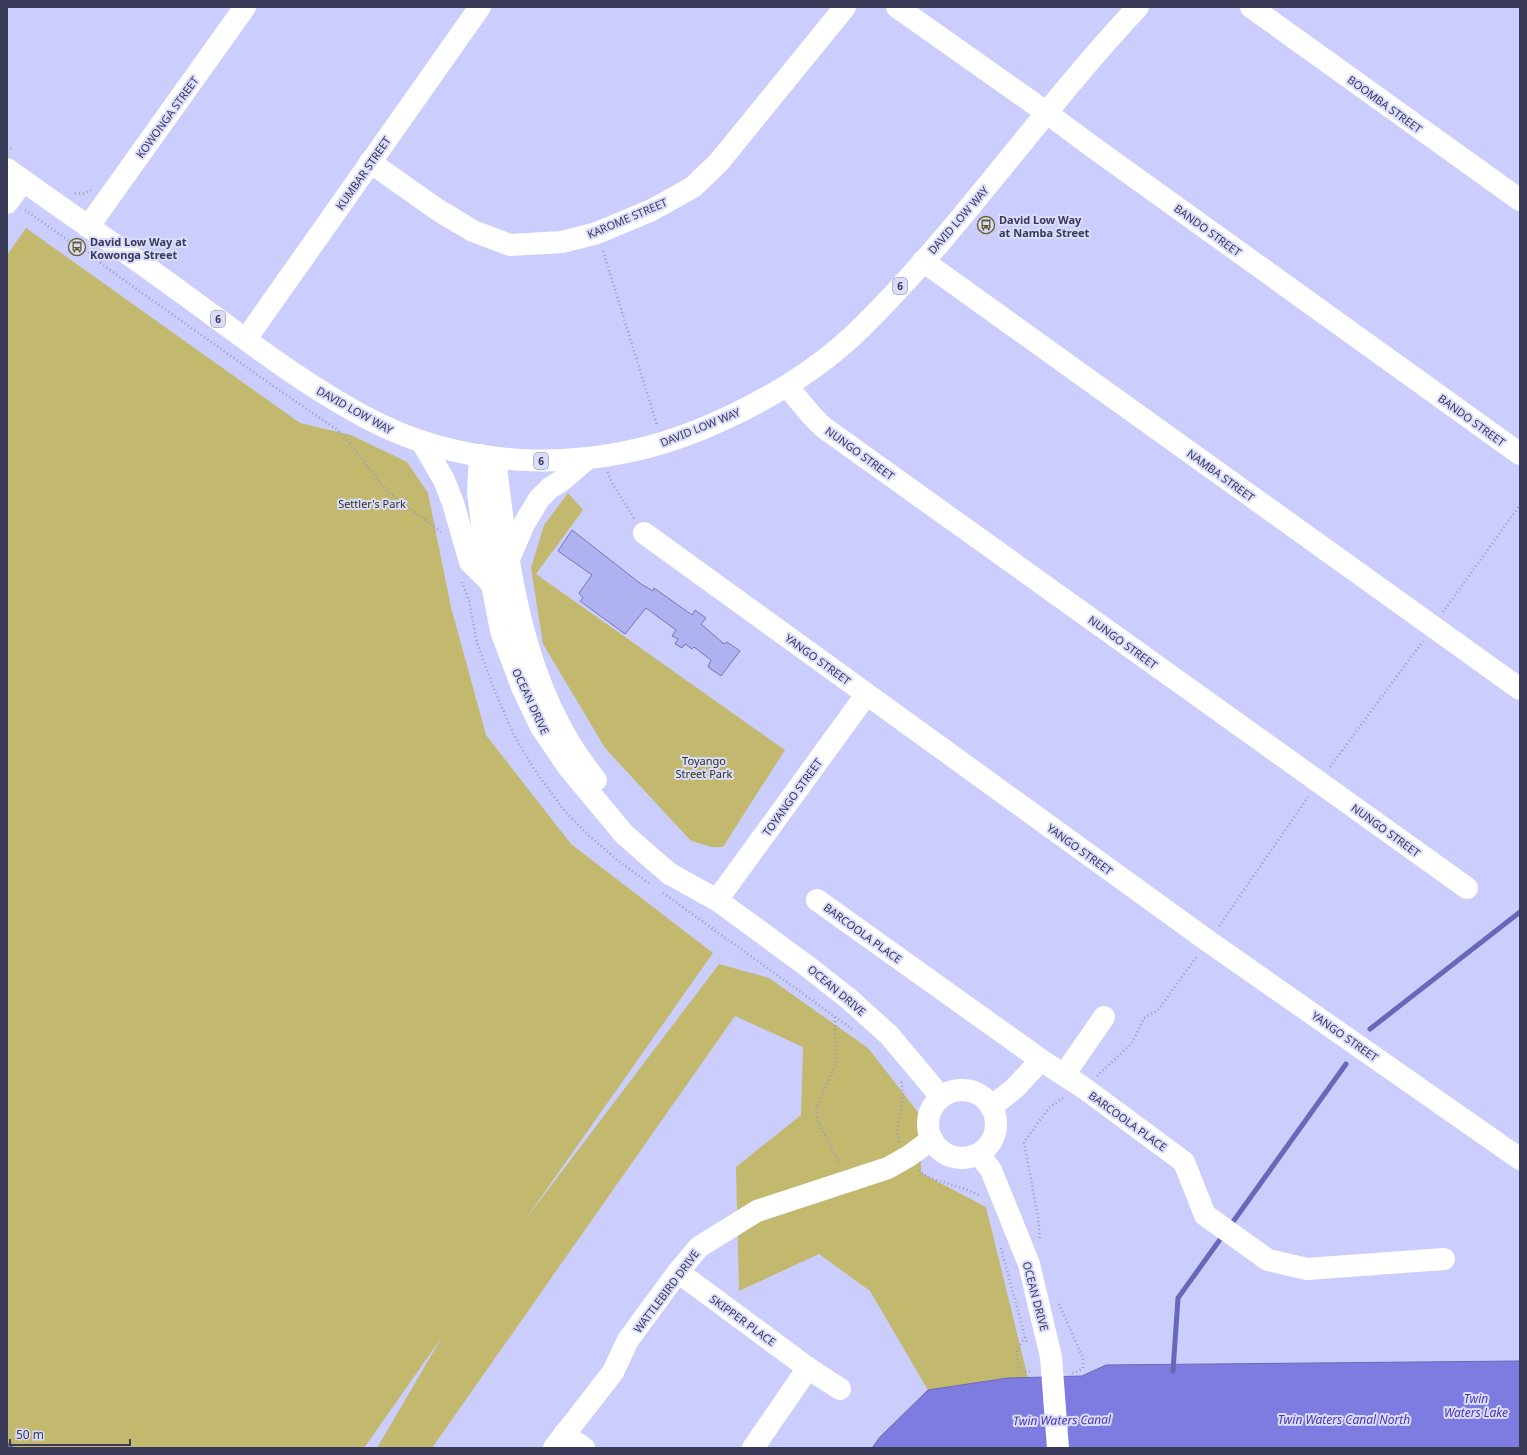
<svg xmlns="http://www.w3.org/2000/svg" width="1527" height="1455" font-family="'Noto Sans',sans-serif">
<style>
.green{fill:#c2b96f}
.water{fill:#7e7ce1;stroke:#6968b8}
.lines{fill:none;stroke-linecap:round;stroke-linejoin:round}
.stream{stroke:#6968b8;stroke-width:5}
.building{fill:#afb1f0;stroke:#7576bc}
.path{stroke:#999bc4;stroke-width:2.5;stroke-dasharray:1 3;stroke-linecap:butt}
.minor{stroke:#fff;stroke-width:22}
.major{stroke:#fff;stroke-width:22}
.labels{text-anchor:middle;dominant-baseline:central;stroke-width:4;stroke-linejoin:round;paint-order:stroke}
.shield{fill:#dadcfb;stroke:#696a89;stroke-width:1}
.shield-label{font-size:10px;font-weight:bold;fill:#393958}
.street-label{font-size:11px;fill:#393958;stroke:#dadcfb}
.poi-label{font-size:11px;font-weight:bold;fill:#393958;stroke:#dadcfb;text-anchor:start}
.park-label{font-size:11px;fill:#312f19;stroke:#dadcfb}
.water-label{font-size:12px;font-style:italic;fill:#4735ac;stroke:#dadcfb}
</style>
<rect width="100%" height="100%" fill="#cbcefc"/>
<!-- green -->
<g class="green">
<polygon points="26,228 300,423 351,435 407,462 428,493 451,607 486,735 571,844 713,953 525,1220 719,964 769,978 868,1048 921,1116 921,1173 986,1207 1028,1378 1008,1378 928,1390 870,1291 819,1254 739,1291 736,1167 801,1115 803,1047 735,1016 432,1448 377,1448 442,1337 364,1448 7,1448 7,255"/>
<polygon points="568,493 583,510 536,574 785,750 723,847 712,847 691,841 605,748 543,644 531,568 544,525"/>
</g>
<!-- water -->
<polygon class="water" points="1520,1361 1520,1448 872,1448 880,1437 928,1390 1008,1378 1082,1376 1106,1365"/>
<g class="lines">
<!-- stream -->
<g class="stream">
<polyline points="1370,1029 1520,912"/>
<polyline points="1230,1226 1346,1064"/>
<polyline points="1173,1371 1178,1298 1224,1234"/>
<polyline points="7,1445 11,1448"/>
</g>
</g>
<!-- building -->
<polygon class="building" points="572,530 641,584 653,591 654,588 692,615 695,610 706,618 701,624 724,644 727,642 740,651 721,676 708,667 711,660 694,647 692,649 685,644 682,648 675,644 678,639 672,636 676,630 646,608 625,634 580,601 583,598 579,593 592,575 558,551"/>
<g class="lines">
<!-- path -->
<g class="path">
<polyline points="7,146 13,150"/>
<polyline points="75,193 82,194 91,190"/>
<polyline points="25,210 69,241 86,250 103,265 266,381 336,429 348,441 386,490 441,532"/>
<polyline points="603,251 657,425"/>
<polyline points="608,472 612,483 634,518"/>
<polyline points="462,582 469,601 477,643 494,689 513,733 534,769 563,809 588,835 621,863 650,884"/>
<polyline points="1443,612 1520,505"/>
<polyline points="1330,767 1423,641"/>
<polyline points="663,893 852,1029"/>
<polyline points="1219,926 1308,797"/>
<polyline points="835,1017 836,1064 816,1109 818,1122 840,1164"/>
<polyline points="1097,1076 1132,1043 1144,1018 1158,1010 1197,956"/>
<polyline points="899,1142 897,1131 903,1096 901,1080"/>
<path d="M919,1170C926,1181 967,1186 981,1197"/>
<polyline points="1040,1238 1038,1217 1024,1142 1049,1108 1064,1097"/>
<polyline points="1001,1248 1025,1337 1027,1343"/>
<polyline points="1059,1304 1083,1358 1083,1368 1075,1373 1070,1373"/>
<path d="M1025,1337C1015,1352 1014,1354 1022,1371L1033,1372"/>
</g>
<!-- minor -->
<g class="minor">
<polyline points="897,7 1047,113 1090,145 1520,454"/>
<polyline points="1251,7 1520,200"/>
<polyline points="370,162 438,210 473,231 510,245 562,242 597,233 652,210 693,187 719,162 845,7"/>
<polyline points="7,203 23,181"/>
<polyline points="88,227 245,7"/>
<polyline points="923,261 1520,689"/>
<polyline points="246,339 480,7"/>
<polyline points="787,386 812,416 823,427 1467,888"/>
<polyline points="480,455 478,492 485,547 501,631 522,687 541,727 569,768 624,834 650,857 670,874 717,900 807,966 849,999 889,1035 941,1097"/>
<path d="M495,458C508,568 522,691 596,780"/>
<polyline points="644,533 1208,941 1520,1159"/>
<polyline points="509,559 524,524 539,499 550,488 561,481 587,459"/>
<polyline points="717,900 866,695"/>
<polyline points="817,900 1041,1060 1084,1088 1184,1162 1205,1215 1268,1260 1307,1269 1444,1259"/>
<polyline points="1064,1075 1104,1017"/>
<circle cx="962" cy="1124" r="34"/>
<polyline points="991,1107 1015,1088 1041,1060"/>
<polyline points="979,1154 991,1170 1029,1264 1051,1357 1058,1448"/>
<polyline points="678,1272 808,1368 840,1389"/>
<polyline points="564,1434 584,1448"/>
<polyline points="554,1448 613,1372 628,1340 678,1272 699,1247 757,1211 888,1168 909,1156 932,1139"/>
<polyline points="753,1448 808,1368"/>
</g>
<!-- major -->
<g class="major">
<path d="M7,169C66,212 127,252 185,295C243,337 301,383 365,417C469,473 596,473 704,428C763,403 818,371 863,326C963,227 1042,109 1138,7"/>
<polyline points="422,442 444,480 453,503 470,562 491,583"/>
</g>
</g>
<!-- icons -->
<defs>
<g id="bus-ring" transform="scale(0.9)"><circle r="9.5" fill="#dadcfb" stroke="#665f2c" stroke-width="1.5"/><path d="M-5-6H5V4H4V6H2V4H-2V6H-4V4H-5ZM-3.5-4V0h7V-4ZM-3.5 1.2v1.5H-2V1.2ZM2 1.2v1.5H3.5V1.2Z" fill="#665f2c"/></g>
</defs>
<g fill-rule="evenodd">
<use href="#bus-ring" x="986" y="225"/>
<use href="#bus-ring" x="77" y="247"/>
</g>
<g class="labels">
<!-- shield labels -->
<g class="shield">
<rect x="893" y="278" width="14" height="16" rx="3"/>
<rect x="211" y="311" width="14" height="16" rx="3"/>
<rect x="534" y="453" width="14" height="16" rx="3"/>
</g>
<g class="shield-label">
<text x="900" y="286">6</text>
<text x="218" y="319">6</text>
<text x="541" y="461">6</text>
</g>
<!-- street labels -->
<g class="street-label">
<text transform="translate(1385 104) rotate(36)">BOOMBA STREET</text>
<text transform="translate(167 117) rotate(-54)">KOWONGA STREET</text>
<text transform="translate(363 173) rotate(-55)">KUMBAR STREET</text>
<text transform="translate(627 218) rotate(-23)">KAROME STREET</text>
<text transform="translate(958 220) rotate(-49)">DAVID LOW WAY</text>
<text transform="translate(1208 230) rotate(36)">BANDO STREET</text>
<text transform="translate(355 410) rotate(29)">DAVID LOW WAY</text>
<text transform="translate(1472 420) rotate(36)">BANDO STREET</text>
<text transform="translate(700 427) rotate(-22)">DAVID LOW WAY</text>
<text transform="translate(860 453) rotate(36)">NUNGO STREET</text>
<text transform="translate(1221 475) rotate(36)">NAMBA STREET</text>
<text transform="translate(1123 642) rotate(36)">NUNGO STREET</text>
<text transform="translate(818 659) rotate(36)">YANGO STREET</text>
<text transform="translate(531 701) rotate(65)">OCEAN DRIVE</text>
<text transform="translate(792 797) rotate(-54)">TOYANGO STREET</text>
<text transform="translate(1386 830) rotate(36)">NUNGO STREET</text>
<text transform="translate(1080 849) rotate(36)">YANGO STREET</text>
<text transform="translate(863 933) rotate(36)">BARCOOLA PLACE</text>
<text transform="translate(837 990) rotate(40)">OCEAN DRIVE</text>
<text transform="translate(1345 1036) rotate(35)">YANGO STREET</text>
<text transform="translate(1128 1121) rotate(36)">BARCOOLA PLACE</text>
<text transform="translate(666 1291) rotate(-53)">WATTLEBIRD DRIVE</text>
<text transform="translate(1036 1296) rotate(75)">OCEAN DRIVE</text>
<text transform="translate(743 1320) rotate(36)">SKIPPER PLACE</text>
</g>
<!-- poi labels -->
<g class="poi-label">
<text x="999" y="219">David Low Way<tspan x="999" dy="13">at Namba Street</tspan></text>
<text x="90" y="241">David Low Way at<tspan x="90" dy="13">Kowonga Street</tspan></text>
</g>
<!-- park labels -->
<g class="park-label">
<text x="372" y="503">Settler's Park</text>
<text x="704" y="760">Toyango<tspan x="704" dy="13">Street Park</tspan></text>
</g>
<!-- water labels -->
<g class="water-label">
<text x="1476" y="1398">Twin<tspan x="1476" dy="14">Waters Lake</tspan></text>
<text x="1344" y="1419">Twin Waters Canal North</text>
<text transform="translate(1062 1420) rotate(-1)">Twin Waters Canal</text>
</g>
</g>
<!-- border -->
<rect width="1527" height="1455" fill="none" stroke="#393958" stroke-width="16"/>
<!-- scale -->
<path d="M10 1439v6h120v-6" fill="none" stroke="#393958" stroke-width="2"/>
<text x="16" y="1439" font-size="12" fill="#393958" stroke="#dadcfb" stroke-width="3" paint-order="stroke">50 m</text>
</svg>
